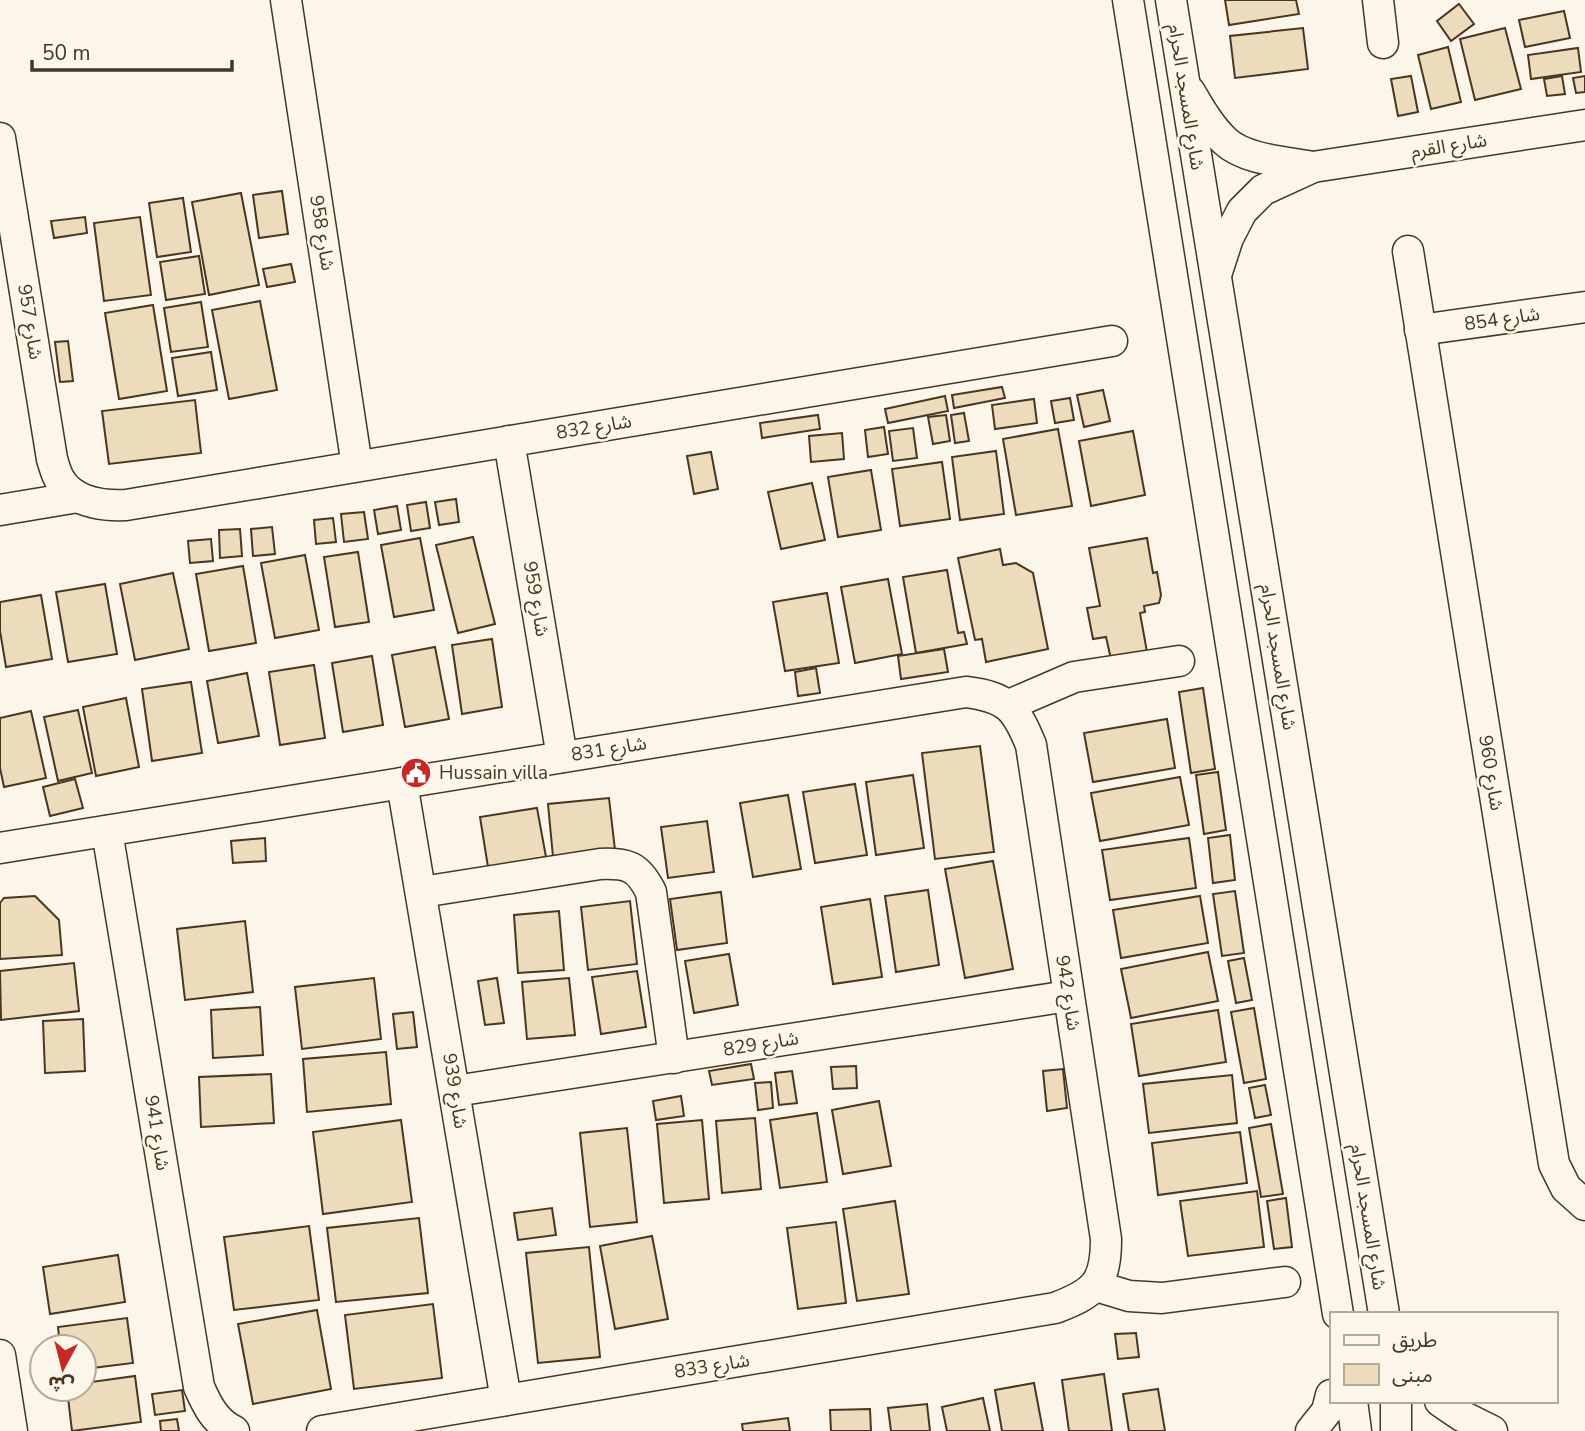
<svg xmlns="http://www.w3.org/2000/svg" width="1585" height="1431" font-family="'Nunito Sans','Noto Sans Arabic',sans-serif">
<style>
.building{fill:#ecdcbc;stroke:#4a3520;stroke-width:2}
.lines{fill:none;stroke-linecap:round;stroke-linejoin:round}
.minor-casing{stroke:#4a3520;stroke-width:33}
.minor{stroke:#fbf6e9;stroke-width:30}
.labels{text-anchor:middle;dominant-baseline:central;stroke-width:5;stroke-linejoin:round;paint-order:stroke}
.street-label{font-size:19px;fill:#4a3520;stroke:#fbf6e9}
.poi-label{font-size:19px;fill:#4a3520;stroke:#fbf6e9;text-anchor:start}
</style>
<rect width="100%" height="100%" fill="#fbf6e9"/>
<!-- building -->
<g class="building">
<polygon points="1225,0 1296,0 1299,14 1229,25"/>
<polygon points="1459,4 1474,24 1451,41 1437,21"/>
<polygon points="1564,11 1570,38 1525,47 1519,20"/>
<polygon points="1303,28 1308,69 1235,78 1230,36"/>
<polygon points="1505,28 1521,89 1475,100 1460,39"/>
<polygon points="1448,47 1461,102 1431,109 1418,55"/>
<polygon points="1578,48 1581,72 1531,79 1528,55"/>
<polygon points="1411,76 1418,112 1398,116 1391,79"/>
<polygon points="1562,76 1565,94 1547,96 1544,79"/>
<polygon points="1585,76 1585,92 1576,93 1573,78"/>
<polygon points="282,191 288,234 259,238 253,195"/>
<polygon points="241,193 259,285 209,295 192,202"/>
<polygon points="183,198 191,252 157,257 149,203"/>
<polygon points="85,217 87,233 54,238 51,221"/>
<polygon points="140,217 151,295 104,301 94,223"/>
<polygon points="199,256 205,294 166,300 160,262"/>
<polygon points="291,264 295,282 267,287 263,269"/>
<polygon points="260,301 277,390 229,399 212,310"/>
<polygon points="201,302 208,347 171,352 164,308"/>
<polygon points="153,305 167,391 119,399 105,313"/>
<polygon points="68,341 73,381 60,382 55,342"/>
<polygon points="211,352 217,390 178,396 172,358"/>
<polygon points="1002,387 1005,398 954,408 952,395"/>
<polygon points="1103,390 1110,421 1084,427 1077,395"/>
<polygon points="945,396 948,411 888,423 885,409"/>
<polygon points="1070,398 1074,420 1055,423 1051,401"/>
<polygon points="1034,399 1037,423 995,429 992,405"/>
<polygon points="195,400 201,453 109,464 102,411"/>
<polygon points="964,413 969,441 955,443 951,415"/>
<polygon points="818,415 820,429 762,438 760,423"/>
<polygon points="946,415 950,441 933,444 928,417"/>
<polygon points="884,427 888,454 868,457 865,430"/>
<polygon points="913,428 917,458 893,461 889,431"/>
<polygon points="1058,429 1072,506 1016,515 1003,439"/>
<polygon points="1133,431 1145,495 1091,506 1079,441"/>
<polygon points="842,433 844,459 811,462 809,436"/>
<polygon points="996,451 1004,514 960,520 952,457"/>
<polygon points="711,452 718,489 694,494 687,456"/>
<polygon points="942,462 950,519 900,526 892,469"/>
<polygon points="871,470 881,530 838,537 828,477"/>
<polygon points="812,483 825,540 781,549 768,492"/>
<polygon points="456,499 459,522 439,525 435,502"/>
<polygon points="426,502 430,528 411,531 407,505"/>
<polygon points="397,506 401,530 378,534 374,510"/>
<polygon points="364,512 368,539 344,542 341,514"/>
<polygon points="333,518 336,542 316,544 314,520"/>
<polygon points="272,527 275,554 253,556 251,529"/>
<polygon points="240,529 242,556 220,558 219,530"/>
<polygon points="473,537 495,624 458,633 436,545"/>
<polygon points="420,538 434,610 394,617 381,545"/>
<polygon points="1147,538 1153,573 1157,572 1161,595 1159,603 1144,606 1145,612 1140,613 1147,652 1111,659 1106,637 1093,639 1087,608 1100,606 1089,548"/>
<polygon points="211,539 213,561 190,563 188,541"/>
<polygon points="1000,549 1003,565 1016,563 1033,573 1048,649 986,662 982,639 975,640 958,558"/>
<polygon points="358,552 369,622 335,627 324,557"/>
<polygon points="305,555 319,630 275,638 261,563"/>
<polygon points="243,566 256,643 209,651 196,574"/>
<polygon points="947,570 958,633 964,632 967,644 916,653 903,577"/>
<polygon points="173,573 189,649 135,660 120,584"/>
<polygon points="888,579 902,654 855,663 841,587"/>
<polygon points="105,584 117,654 68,662 56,592"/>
<polygon points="827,593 839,663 785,671 773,602"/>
<polygon points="41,595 52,659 6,667 0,631 0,602"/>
<polygon points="492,639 502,707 462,714 452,645"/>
<polygon points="435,647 449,719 405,727 392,655"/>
<polygon points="944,649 948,672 901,679 898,656"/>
<polygon points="372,656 383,725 343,732 332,663"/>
<polygon points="314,665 325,738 280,745 269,672"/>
<polygon points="816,668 820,693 798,696 795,672"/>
<polygon points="247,673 259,736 218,743 207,681"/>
<polygon points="191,682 202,753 152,761 142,689"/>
<polygon points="1203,688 1215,769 1191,773 1179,692"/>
<polygon points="126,698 139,767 96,776 83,707"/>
<polygon points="78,710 92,773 58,781 44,717"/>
<polygon points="31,711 46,778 4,787 0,768 0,718"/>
<polygon points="1167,719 1175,768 1093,782 1084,733"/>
<polygon points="980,746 994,852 935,859 922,753"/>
<polygon points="1218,772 1226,830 1204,834 1196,775"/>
<polygon points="913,775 924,848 876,855 866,782"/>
<polygon points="1180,777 1189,825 1100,841 1091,793"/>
<polygon points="75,779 83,808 50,816 43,787"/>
<polygon points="855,784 867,855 815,863 803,792"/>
<polygon points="788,795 801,869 753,877 740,803"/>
<polygon points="609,798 615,850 553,857 548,804"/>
<polygon points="537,808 546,857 488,867 480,817"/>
<polygon points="707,821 714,872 668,878 661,827"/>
<polygon points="1230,835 1235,880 1213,883 1208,838"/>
<polygon points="265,838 266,861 233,863 231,841"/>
<polygon points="1189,838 1196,888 1110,900 1102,850"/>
<polygon points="993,861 1013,969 965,978 945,869"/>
<polygon points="928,890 939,965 896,972 885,896"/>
<polygon points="1235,891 1244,953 1222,956 1213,894"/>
<polygon points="721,892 727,943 677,950 670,899"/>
<polygon points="35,896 59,920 62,955 0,959 0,903 4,898"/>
<polygon points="1200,896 1208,943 1121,958 1113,910"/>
<polygon points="870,899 882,977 833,984 821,907"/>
<polygon points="630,901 637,964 588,970 581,907"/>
<polygon points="559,911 564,970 518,973 514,915"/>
<polygon points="245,921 253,992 185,1000 177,929"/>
<polygon points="1208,952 1218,1001 1131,1018 1121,969"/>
<polygon points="729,954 738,1005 694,1013 685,961"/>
<polygon points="1244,958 1252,1000 1236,1003 1228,961"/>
<polygon points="74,963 79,1011 1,1020 0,971"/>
<polygon points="637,971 646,1027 601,1034 592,977"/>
<polygon points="374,978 381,1039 302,1049 295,987"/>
<polygon points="497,978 504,1023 485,1025 478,981"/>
<polygon points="569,978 575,1035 527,1039 522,982"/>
<polygon points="260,1007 263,1055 213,1058 211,1010"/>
<polygon points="1254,1008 1266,1079 1244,1083 1231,1012"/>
<polygon points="1218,1010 1226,1062 1139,1076 1131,1024"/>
<polygon points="413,1012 417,1047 397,1049 393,1014"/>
<polygon points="83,1019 85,1071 45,1073 43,1021"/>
<polygon points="386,1052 391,1104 307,1112 303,1059"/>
<polygon points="751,1064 754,1079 712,1085 709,1071"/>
<polygon points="856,1066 857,1088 833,1089 831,1067"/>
<polygon points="1063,1069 1067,1108 1047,1111 1043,1071"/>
<polygon points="792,1071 797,1103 779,1105 775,1073"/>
<polygon points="271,1074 274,1123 201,1127 199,1077"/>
<polygon points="1232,1075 1237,1123 1149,1133 1143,1084"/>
<polygon points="771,1082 773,1108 758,1110 755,1083"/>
<polygon points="1265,1085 1271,1115 1255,1118 1249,1088"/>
<polygon points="681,1096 684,1116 656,1120 653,1101"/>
<polygon points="879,1101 891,1166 843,1174 832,1110"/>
<polygon points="817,1113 827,1182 780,1188 770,1120"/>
<polygon points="755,1118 761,1189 722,1193 716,1121"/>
<polygon points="401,1120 412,1202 323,1214 313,1132"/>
<polygon points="702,1120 709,1199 664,1203 657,1124"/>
<polygon points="1271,1124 1283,1194 1261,1197 1249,1128"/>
<polygon points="627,1128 637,1222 590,1227 580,1133"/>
<polygon points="1240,1132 1247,1183 1158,1195 1152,1143"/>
<polygon points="1257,1191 1264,1247 1188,1256 1180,1201"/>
<polygon points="1286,1198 1292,1247 1274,1249 1267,1201"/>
<polygon points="895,1201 909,1294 857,1301 843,1209"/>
<polygon points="552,1208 556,1235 518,1240 514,1213"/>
<polygon points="419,1218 428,1293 336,1302 327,1228"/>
<polygon points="836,1222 846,1303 798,1309 787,1228"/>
<polygon points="309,1226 319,1300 234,1310 224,1237"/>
<polygon points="652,1236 668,1319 615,1329 600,1246"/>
<polygon points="589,1247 600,1357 538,1363 526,1253"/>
<polygon points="118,1255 125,1302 50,1314 43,1267"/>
<polygon points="433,1304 442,1378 354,1389 345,1315"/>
<polygon points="317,1310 331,1389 253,1404 238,1324"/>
<polygon points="127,1318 133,1363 84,1369 84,1347 60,1347 58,1327"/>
<polygon points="1136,1333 1139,1357 1118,1359 1115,1334"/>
<polygon points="1104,1374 1112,1431 1069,1431 1062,1380"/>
<polygon points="135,1376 141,1422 72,1431 67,1389 84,1389 84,1383"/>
<polygon points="1034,1383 1043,1431 1002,1431 995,1390"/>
<polygon points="1158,1389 1165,1431 1129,1431 1123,1394"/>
<polygon points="182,1390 185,1411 155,1415 152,1394"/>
<polygon points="983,1398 990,1431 947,1431 942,1407"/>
<polygon points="927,1404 930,1431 891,1431 888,1408"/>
<polygon points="870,1409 871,1431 831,1431 830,1410"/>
<polygon points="788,1418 790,1431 743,1431 742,1424"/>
<polygon points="177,1419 179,1431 161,1431 160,1421"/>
</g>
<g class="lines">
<!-- minor casing -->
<g class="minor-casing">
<g id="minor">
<polyline points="286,0 357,466"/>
<polyline points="1128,0 1338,1314"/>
<polyline points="1171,0 1384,1314"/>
<polyline points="1378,0 1383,43"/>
<path d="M1190,92C1200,109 1210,127 1225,141C1245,160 1287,162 1313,167"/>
<path d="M0,138L52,459C54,465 56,474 60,480C74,503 102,506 126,505L1112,341"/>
<polyline points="1408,251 1554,1164 1566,1188 1585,1205"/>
<polyline points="1217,272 1228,238 1242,211 1263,190 1313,167 1585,125"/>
<polyline points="1420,330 1585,307"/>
<polyline points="509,441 562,757"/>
<polyline points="0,510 78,497"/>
<polyline points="1009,705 1074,677 1179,661"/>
<polyline points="402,783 506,1400"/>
<path d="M107,831L199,1387C207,1405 215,1422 234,1431"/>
<path d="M0,848L966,692C1007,697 1016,708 1031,745L1106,1239C1106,1283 1095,1293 1055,1308L322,1431"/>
<path d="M422,892L600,864C628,863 638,866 651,892L674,1058"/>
<polyline points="455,1091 1068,996"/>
<polyline points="1096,1286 1129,1296 1162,1298 1285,1282"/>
<polyline points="0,1355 12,1431"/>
<polyline points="1352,1401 1356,1431"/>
<polyline points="1396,1401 1396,1431"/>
<polyline points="1440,1401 1462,1416 1492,1431"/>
<polyline points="1311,1431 1327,1411 1331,1395"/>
</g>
</g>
<!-- minor -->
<use href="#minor" class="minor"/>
</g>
<!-- icons -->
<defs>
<g id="civic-disc" transform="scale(1.575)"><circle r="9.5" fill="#c62828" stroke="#fbf6e9"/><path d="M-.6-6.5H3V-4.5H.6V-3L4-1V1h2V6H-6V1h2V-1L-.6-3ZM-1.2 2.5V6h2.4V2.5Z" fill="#fff"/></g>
</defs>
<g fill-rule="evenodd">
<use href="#civic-disc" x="416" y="773"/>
</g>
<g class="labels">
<!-- street labels -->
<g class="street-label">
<text transform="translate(1186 97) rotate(81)">شارع المسجد الحرام</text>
<text transform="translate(1449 146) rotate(-9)">شارع القرم</text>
<text transform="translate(322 233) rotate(81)">شارع 958</text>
<text transform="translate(1502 319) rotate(-8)">شارع 854</text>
<text transform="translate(30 322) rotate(81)">شارع 957</text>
<text transform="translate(594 427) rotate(-9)">شارع 832</text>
<text transform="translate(536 599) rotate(80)">شارع 959</text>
<text transform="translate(1278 657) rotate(81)">شارع المسجد الحرام</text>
<text transform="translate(609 749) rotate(-9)">شارع 831</text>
<text transform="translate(1491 773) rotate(81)">شارع 960</text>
<text transform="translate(1068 993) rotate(81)">شارع 942</text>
<text transform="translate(761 1044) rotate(-9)">شارع 829</text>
<text transform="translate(455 1091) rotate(81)">شارع 939</text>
<text transform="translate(157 1133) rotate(81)">شارع 941</text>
<text transform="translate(1368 1217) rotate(81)">شارع المسجد الحرام</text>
<text transform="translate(712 1366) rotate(-9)">شارع 833</text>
</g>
<!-- poi labels -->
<g class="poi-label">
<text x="439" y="773">Hussain villa</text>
</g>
</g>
<!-- legend -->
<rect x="1330" y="1312" width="228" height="91" fill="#fbf6e9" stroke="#b4a999" stroke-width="2"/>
<rect x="1344" y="1335" width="35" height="10" fill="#fbf6e9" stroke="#b4a999" stroke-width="2"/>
<text x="1392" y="1347" font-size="21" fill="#4a3520">طريق</text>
<rect x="1344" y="1364" width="35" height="21" fill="#ecdcbc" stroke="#b4a999" stroke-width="2"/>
<text x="1392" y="1382" font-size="21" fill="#4a3520">مبنى</text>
<!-- north arrow -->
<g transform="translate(63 1368) rotate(187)"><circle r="33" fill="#fbf6e9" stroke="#b4a999" stroke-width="2"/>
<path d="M0-5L12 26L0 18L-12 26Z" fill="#c62828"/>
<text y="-10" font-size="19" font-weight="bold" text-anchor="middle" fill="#4a3520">ش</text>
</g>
<!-- scale -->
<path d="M32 60v10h200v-10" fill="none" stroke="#4a3520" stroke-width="3.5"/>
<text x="42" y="60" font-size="21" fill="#4a3520" stroke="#fbf6e9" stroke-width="5" paint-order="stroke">50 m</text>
</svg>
